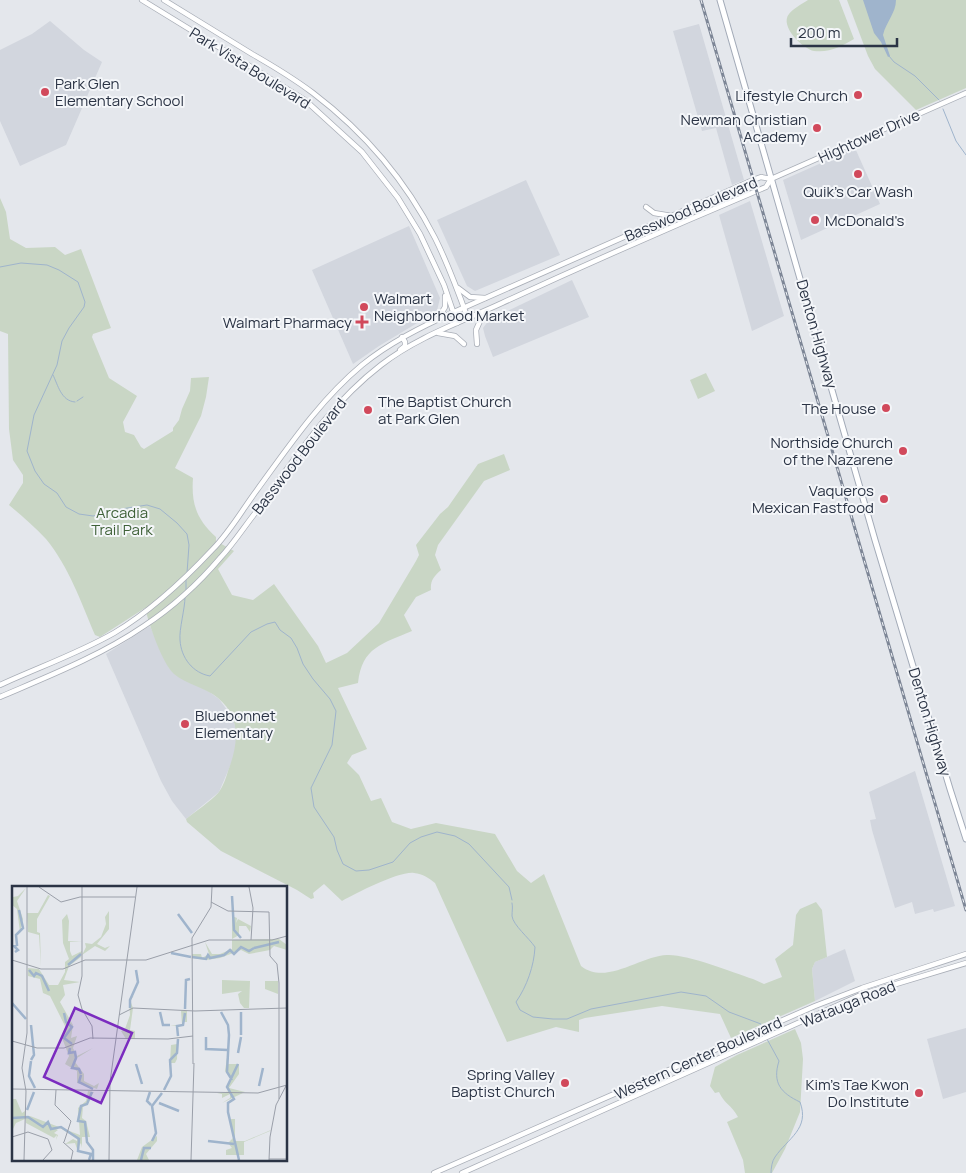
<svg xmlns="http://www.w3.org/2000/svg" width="966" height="1173" font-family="Manrope,sans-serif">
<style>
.built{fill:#d2d6de}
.green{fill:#c9d6c5}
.water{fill:#9fb4cc}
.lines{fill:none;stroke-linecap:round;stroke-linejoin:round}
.stream{stroke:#9fb4cc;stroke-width:1}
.secondary-casing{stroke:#a9aeb7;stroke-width:6}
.primary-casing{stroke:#a3abb8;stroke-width:7}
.secondary{stroke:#fff;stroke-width:4.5}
.primary{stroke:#fff;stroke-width:5}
.rail-casing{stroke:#7d8696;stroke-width:3}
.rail{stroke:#f4f6f9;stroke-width:1;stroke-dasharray:4;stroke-linecap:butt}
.poi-dot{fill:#d1495b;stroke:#f4f6f9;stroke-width:2}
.labels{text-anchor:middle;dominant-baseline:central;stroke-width:4;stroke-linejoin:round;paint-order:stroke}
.street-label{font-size:15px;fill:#2b3445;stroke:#f4f6f9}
.poi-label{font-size:15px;fill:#2b3445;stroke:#f4f6f9;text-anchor:end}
.park-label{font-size:15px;fill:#3f6138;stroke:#f4f6f9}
.inset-river{fill:none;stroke:#9fb4cc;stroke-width:2.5}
.inset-road{fill:none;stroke:#9a9fa9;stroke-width:1}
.view{fill:#7b2cbf;fill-opacity:0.15;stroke:#7b2cbf;stroke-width:2.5}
.inset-edge{fill:none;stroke:#2b3445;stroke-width:2.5}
</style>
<rect width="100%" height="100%" fill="#e4e7ec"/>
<!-- built -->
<g class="built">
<polygon points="50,21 84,50 102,62 66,145 20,166 0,121 0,50 32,34"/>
<polygon points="699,24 744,180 732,185 716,128 702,131 673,31"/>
<polygon points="855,148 880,204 801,240 783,180"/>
<polygon points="526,180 560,255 475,291 467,286 437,220"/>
<polygon points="750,201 784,316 752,331 719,215"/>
<polygon points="409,226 440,298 437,311 379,346 353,364 312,270"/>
<polygon points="572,280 589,317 493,357 485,336 483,328 489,320"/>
<polygon points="150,626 169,668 175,674 208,691 219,699 233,718 236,730 236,752 219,792 186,819 172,801 161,781 106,654"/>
<polygon points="915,771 955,906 934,912 933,909 915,914 912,902 895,908 872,830 870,820 876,819 869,792"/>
<polygon points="845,949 855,981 815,1001 812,969 815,962"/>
<polygon points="966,1028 966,1092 943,1099 927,1039"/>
</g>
<!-- green -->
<g class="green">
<path d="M808,0H839L854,39C842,46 830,53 814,51C803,49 779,26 789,14C794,8 802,4 808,0Z"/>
<polygon points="847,0 966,0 966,88 916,110 875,69 868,56"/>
<path d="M0,198L6,212L10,239L26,248L55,247L65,255L81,249L111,328L93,334L92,337L109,378L137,396L123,422L125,432L134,435L141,447L144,449L173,431V428L179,420L182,409L190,391L191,378L209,377L206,397L201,416L175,468L193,478C191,504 197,520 216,537V541L234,551L218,569L232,595L253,600L274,584L318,646L326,663L347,653L379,623L416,561L419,555L416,545L440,514L448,507L478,464L504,454L510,470L484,481L438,545L435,555L441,570C434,576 430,581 431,590L416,597L404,615L412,631C382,644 362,647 358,683L338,688L367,749L352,755L347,763L359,775L371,801L381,798L392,822L411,829L436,823L495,834L517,871L531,883L544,874L581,966C606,986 640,956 667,955C687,954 732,972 753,979L764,984L782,977L775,959L793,945L796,915L800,909L816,902L822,910L827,957L815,962L812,969L815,1001L731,1038L720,1014L662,1006L585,1018L579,1020V1032L556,1027L507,1042L435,883C429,878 423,874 414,873C399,871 357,893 342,901L324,884L313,893L314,898L311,899L297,890L221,851L187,822L186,819C197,810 210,802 219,792C223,786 226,778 228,771C238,745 242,718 218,698C205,687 187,685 174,674C162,663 149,624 145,608L100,637L95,635C81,602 69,567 46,539C35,527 22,516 9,505L23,483V475L13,460L9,429L8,334L0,331Z"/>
<polygon points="706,373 715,391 698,399 690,380"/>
<path d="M795,1029L801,1043L803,1059L800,1112L785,1149L772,1173H745L743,1160L727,1122L738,1117C731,1104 725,1105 719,1092L715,1093L710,1086L715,1067L737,1055Z"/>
</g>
<!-- water -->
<path class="water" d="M863,0H896C896,13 886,22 883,35L890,56L888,57L881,42L874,33Z"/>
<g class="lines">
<!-- stream -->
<g class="stream">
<polyline points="889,56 894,62 915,76 939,100"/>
<polyline points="943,109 956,141 966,155"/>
<polyline points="0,267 21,263 47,265 59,270 78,282 85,302 84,307 69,328 62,341 57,365 34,415 27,451 35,471 44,484 57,493 66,507 79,514 93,516 105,514 121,509 147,505 160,509 177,523 187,534 189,545 187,573"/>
<path d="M53,375C58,385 61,401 75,402"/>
<polyline points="77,401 83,397"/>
<polyline points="186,590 186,579"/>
<path d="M185,597C185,609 179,629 180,640C181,658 193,673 210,676L251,632L267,624L275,622L280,630L291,638L297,648L303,664L313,679L330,699L336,711L332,745L311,788L314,807L334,837L337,850L343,864L356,871L369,870L393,862L410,843L421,837L437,832L455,836L469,844L509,887L512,900"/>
<path d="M512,903C513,907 512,911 512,916C513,925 529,938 535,947C534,966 527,986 516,1002L520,1010L533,1017L553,1019H567L591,1009L681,992L706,996L729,1012L761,1024L762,1027"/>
<path d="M767,1039L779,1061C772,1083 781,1093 800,1102C810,1129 788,1138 775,1157C772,1161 771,1168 771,1173"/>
</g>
<!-- secondary casing -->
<g class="secondary-casing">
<g id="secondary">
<polyline points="142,0 305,100 362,152 398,198 420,234 444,285 457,323"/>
<path d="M164,0C193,18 223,36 252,54C273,66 293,78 313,93C363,131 406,181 435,238C448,264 458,291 468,319"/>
<polyline points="771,179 966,93"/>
<polyline points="646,207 654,213 672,216"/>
<polyline points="458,288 470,297 485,298"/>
<polyline points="438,319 445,307 445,296"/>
<polyline points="438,333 455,336 464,344"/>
<polyline points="477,344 476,330 484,312"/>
<polyline points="400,350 405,346 405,342 402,337"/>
<path d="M0,685C37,668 79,653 114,633C151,611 183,581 212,550C230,532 242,510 257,490C289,446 320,400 362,365C389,343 421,327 454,312L753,180L761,177L771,179"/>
<path d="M0,697C49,676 100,656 144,626C173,607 199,583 221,557C234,543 244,527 256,512C294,460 329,405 381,365C417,337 461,322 502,303C589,263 678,224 766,187L771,179"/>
<polyline points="434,1173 815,1006 862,988 966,954"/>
<polyline points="462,1173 863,994 966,963"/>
</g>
</g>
<!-- primary casing -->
<g class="primary-casing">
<polyline id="primary" points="720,0 875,540 950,789 966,839"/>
</g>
<!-- secondary -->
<use href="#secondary" class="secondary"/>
<!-- primary -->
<use href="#primary" class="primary"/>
<!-- rail casing -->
<g class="rail-casing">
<polyline id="rail" points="701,0 966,910"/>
</g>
<!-- rail -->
<use href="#rail" class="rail"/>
</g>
<!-- markers -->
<g class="poi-dot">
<circle cx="45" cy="92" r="5"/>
<circle cx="858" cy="95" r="5"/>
<circle cx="817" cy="128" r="5"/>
<circle cx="858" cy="174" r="5"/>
<circle cx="815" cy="220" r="5"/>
<circle cx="364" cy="307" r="5"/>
<path d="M359.5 314.5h5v5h5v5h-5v5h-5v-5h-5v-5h5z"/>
<circle cx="886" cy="408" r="5"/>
<circle cx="368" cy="410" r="5"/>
<circle cx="903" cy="451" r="5"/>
<circle cx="884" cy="499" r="5"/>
<circle cx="185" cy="724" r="5"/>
<circle cx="565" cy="1083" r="5"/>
<circle cx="919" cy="1093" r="5"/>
</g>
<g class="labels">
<!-- street labels -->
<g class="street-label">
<text transform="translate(250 68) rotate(32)">Park Vista Boulevard</text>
<text transform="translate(869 136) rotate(-24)">Hightower Drive</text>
<text transform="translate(691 209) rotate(-23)">Basswood Boulevard</text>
<text transform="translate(817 334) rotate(74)">Denton Highway</text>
<text transform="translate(299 456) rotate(-52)">Basswood Boulevard</text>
<text transform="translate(930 722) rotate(73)">Denton Highway</text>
<text transform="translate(848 1004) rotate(-22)">Watauga Road</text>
<text transform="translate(698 1058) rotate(-24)">Western Center Boulevard</text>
</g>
<!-- poi labels -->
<g class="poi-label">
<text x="55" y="83" text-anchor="start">Park Glen<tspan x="55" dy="17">Elementary School</tspan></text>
<text x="848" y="95">Lifestyle Church</text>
<text x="807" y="119">Newman Christian<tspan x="807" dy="17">Academy</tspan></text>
<text x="858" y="191" text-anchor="middle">Quik's Car Wash</text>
<text x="825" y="220" text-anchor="start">McDonald's</text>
<text x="374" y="298" text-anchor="start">Walmart<tspan x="374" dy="17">Neighborhood Market</tspan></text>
<text x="352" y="322">Walmart Pharmacy</text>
<text x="378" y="401" text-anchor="start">The Baptist Church<tspan x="378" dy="17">at Park Glen</tspan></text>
<text x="876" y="408">The House</text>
<text x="893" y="442">Northside Church<tspan x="893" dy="17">of the Nazarene</tspan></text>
<text x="874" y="490">Vaqueros<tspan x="874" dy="17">Mexican Fastfood</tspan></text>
<text x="195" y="715" text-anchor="start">Bluebonnet<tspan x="195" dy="17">Elementary</tspan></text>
<text x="555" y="1074">Spring Valley<tspan x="555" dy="17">Baptist Church</tspan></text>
<text x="909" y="1084">Kim's Tae Kwon<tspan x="909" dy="17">Do Institute</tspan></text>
</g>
<!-- park labels -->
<g class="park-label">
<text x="122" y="512">Arcadia<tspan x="122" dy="17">Trail Park</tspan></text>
</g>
</g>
<!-- overview -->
<g transform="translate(12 886)">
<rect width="275" height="275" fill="#e4e7ec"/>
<path d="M0,1L1,11L6,10L14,2L5,15L11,33L8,46L5,23L0,19ZM36,9L38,10L25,33V46L28,47L29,81L27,49L16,46L15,27H26ZM97,25V43L85,58L93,62L98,60L93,65L83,60L70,69L74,61L73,57L80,58L89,51L94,38L93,31ZM55,28L57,35L56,55L70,56H58V65L60,70L70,65L69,71L57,80L52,94L68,96L51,99L53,109L48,116L61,139L59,152L65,150L61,162L65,170L81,162L65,172L63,176L72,188V195L82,200L87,197L85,203L65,197V185L53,178L57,170L50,152L54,142L38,110L31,107L28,93L16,90V82L27,83L37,99H46L53,86V76L57,73L51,57L50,34ZM220,30L225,32L224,37L226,33L239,40L238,46L234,40H227V49L220,53ZM267,53L275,59V64L262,60L258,64L237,68L229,64L208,72L194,74L180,72V68H189L190,72L197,68L193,56L200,68H208L220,63V54ZM210,94L238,95L237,122H232L228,117L226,108L230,105L210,108ZM253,95H266V108L253,103ZM122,110L118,114L121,122L118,144L123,145V153H114L109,145L113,143L118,129L117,113ZM169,125H175V136H172L171,139L166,141L165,173L163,177H158L159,159L165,158L166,151L165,140L158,139H170ZM217,154V171L215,178H227V188L217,202L233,206L210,217L218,212V208L210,212V208H205L218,205L215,201L219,193L213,185L216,165L212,164L216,163ZM76,205L82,206L71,221L70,232L74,235L78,251H70V262L69,257L65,263L63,257L53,258L61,253L65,255V252L48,242H42L46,244L42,247L46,249L44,254L45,249L42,252L14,237V230H18L68,249L66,222L74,215ZM0,213H4L10,227L13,225V233L4,237L0,245ZM218,233H223V255H233L259,244L258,245L232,256V269H214V264L220,262L216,257L221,252ZM145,250V255L134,268L137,274H125L130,261Z" fill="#c9d6c5"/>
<path class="inset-river" d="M220,10L222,44L229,52M166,28L180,47M242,62L267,56M3,66L6,64L2,60L5,59L4,49L11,42L7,24M159,67L179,71M180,71L194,73L196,69L198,72L212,69L218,64L222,68L229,61L237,65L242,62M56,79L69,68M17,84L22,90L24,87L30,90L37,105M0,117L14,133M118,122V114L126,96L124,84M173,123L174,94L178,93M148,126L151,139H158M209,126L216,139L217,149M229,126V149M52,127L54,136L60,141L52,152L60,158M19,139L22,169L19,174M217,149L215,186L220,194M166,150L165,140L171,139L173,127M194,151V163L216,164M58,162L57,167L63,166L64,172L60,182L67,183L69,188M226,167L229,151M19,175L17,190L23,202M124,178L130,198M226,178L215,201L222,213L216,217V226L227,274M69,189L67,196L81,203M247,200L251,182M152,204L159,190L158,174L165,167L166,153M80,206L75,218L69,220L66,235L73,236L75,256L81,264V274M138,206L135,215L139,219M147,217L167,225M15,224L22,206M0,232L16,231L31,241L36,236L39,243L49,241L67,253L66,265L79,268L77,274M140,255L144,247L140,220L150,207M196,255L222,258M129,274L132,262H139"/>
<path class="inset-road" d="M27,1L49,16L68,11H123M70,1V90L66,109L70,123L80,140L81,153M237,1L241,22L239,54M199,16L216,25L257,26L258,70L265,78L267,97V213M0,74L29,83H51L73,74H134L197,54H260L275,50M107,129L121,122L183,125L275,122M0,155L25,162H52L78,152L156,153L181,150M181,178L180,52L199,21L200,1M0,203L246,207L275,199M44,204L43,219L59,235L52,256M0,251L16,246L36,253L40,264L31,274M51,256L61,265L59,274M257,273H275M12,274L14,205L10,182L15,147V1M97,274L98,196L125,1M179,274L182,177M257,274L258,251L264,219L275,198"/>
<path class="view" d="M63,122L120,147L89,217L32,191Z"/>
<rect width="275" height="275" class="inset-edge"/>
</g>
<!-- scale -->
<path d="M791 38v8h106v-8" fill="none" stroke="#2b3445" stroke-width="2.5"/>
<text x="798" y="38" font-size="15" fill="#2b3445" stroke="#f4f6f9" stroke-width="4" paint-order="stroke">200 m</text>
</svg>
